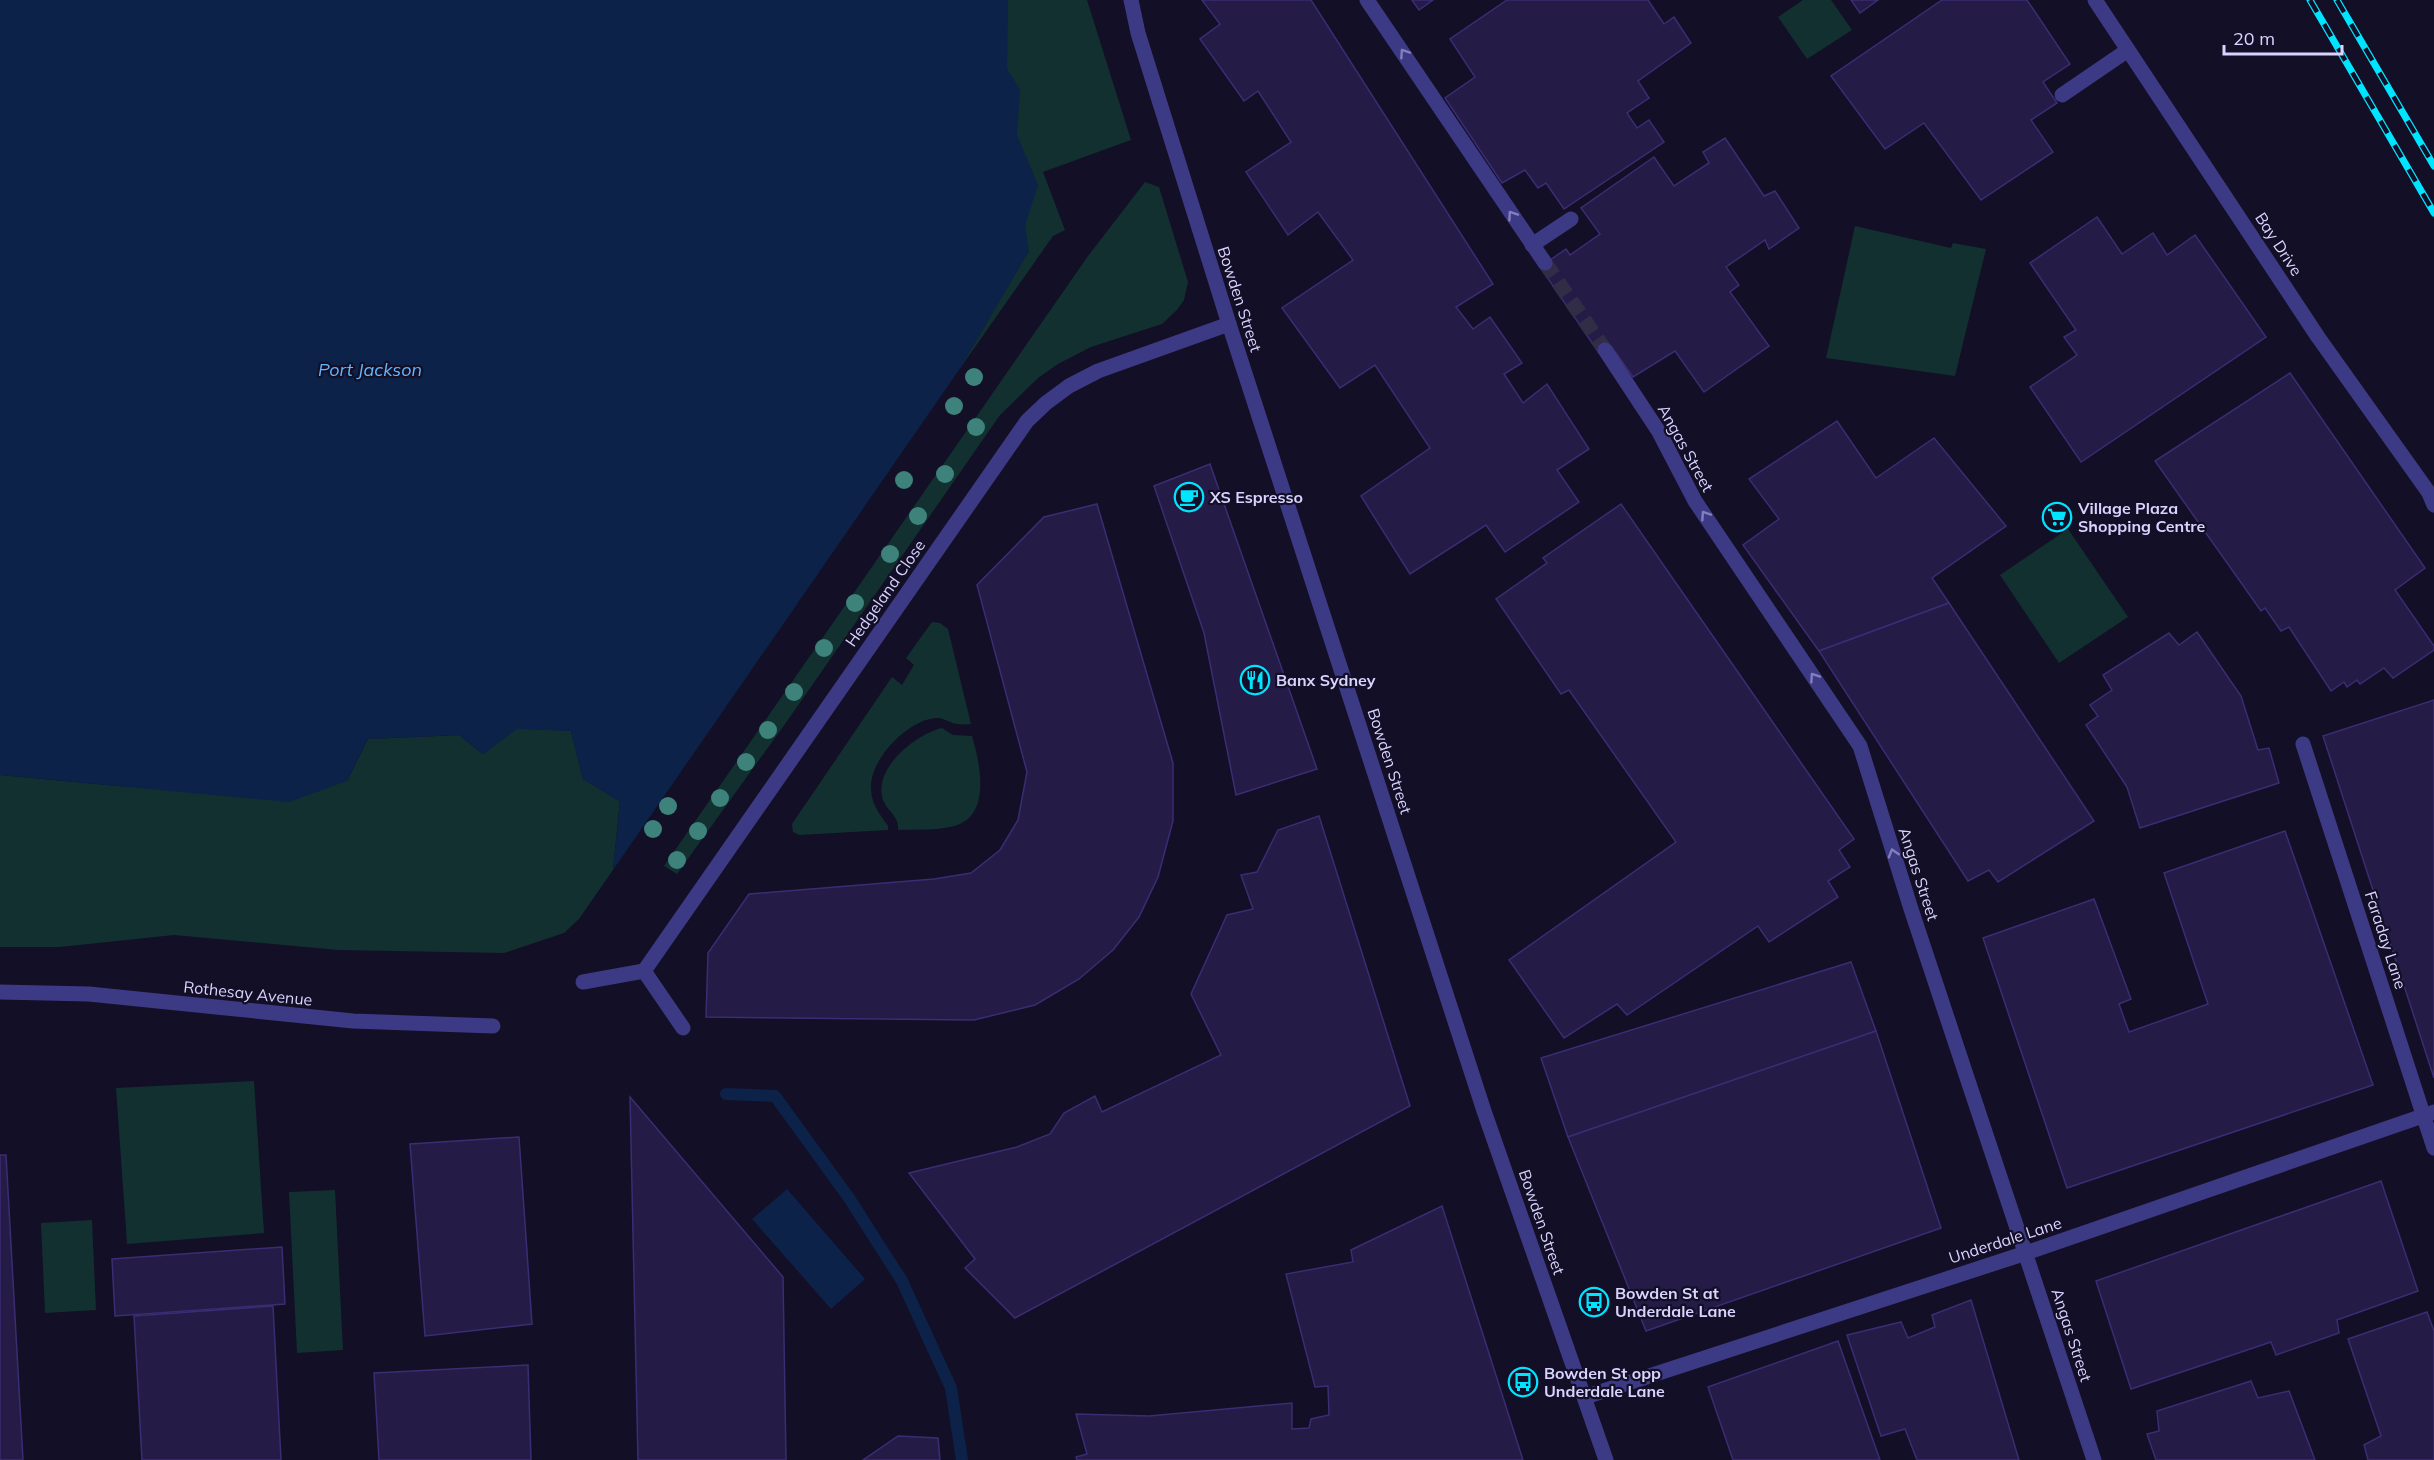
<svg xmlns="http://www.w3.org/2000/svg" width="2434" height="1460" font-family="Mulish,sans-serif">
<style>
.green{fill:#12302f}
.water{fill:#0c2248}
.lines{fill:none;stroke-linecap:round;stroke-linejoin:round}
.stream{stroke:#0c2248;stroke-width:12}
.building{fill:#241b47;stroke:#3b2d73;stroke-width:1.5}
.minor-tunnel{stroke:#312d47;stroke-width:15;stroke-dasharray:15 8;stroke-linecap:butt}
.minor{stroke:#3d3a85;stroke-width:15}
.rail-casing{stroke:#00e5ff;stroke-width:7}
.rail{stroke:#130f26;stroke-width:4.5;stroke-dasharray:14;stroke-linecap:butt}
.tree{fill:#3d827b}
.oneway{stroke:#837fbc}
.labels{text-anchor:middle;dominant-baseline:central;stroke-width:4.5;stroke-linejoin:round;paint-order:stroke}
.street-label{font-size:16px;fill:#d9d4ff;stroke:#130f26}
.poi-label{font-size:16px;font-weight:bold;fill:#d9d4ff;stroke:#130f26;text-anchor:start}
.water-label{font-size:18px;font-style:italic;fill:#62b6ff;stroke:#130f26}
</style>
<rect width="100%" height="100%" fill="#130f26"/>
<!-- green -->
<g class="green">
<polygon points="942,0 1087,0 1131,140 1043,172 1065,230 1053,236 961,367"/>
<polygon points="1803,0 1831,0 1852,30 1807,59 1778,17"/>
<polygon points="1145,182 1159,187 1188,282 1184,300 1177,310 1162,324 1091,347 1058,364 1038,378 1000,415 790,717 677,874 664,866 1088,256"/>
<polygon points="1855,226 1951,248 1953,243 1986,249 1955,376 1826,358"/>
<polygon points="2068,529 2128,617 2059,663 2000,575"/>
<path d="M932,622L940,623L948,629L971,724C966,724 961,725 957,724C949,723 944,717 935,718C907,721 869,760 871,789C872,805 879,813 888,826V830L799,835L793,832L792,824L892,677L902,685L914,665L906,658Z"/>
<polygon points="517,728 571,731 583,779 620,801 613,870 579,919 564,933 504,953 338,950 174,935 60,947 0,947 0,775 129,787 347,781 368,739 459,735 483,754"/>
<path d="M942,728L953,735L972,736C980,763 992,816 954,826C937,831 916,829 898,830C899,816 889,813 884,802C870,770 916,734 942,728Z"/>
<polygon points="254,1081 264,1233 127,1244 116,1088"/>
<polygon points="335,1190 343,1350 297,1353 289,1192"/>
<polygon points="92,1220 96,1310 45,1313 41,1223"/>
</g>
<!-- water -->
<g class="water">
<polygon points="0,0 1008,0 1007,69 1020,89 1017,135 1038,185 1025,226 1029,251 961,367 613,870 620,802 583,779 571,731 517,729 483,754 459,735 368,739 347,781 289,802 0,775"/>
<polygon points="787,1189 865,1279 831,1309 752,1219"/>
</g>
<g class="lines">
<!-- stream -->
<polyline class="stream" points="726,1094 775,1096 849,1198 902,1281 951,1388 962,1460"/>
</g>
<!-- building -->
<g class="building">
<polygon points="1202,0 1311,0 1493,284 1456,307 1473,329 1490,317 1522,363 1504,374 1523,403 1547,384 1589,449 1557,470 1579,502 1505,552 1486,525 1410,574 1361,496 1430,448 1375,365 1340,388 1282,308 1353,260 1318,212 1288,235 1246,172 1291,142 1258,91 1244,101 1200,39 1220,24"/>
<polygon points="1412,0 1433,0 1419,10"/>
<polygon points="1507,0 1648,0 1664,24 1674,17 1691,43 1638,81 1649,98 1627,113 1637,128 1649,120 1664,142 1564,209 1546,183 1538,188 1525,170 1502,183 1445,98 1475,77 1450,39"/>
<polygon points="1851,0 1878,0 1860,13"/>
<polygon points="1942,0 2027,0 2070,64 2043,82 2057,103 2031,120 2053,152 1981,200 1924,123 1885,149 1831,76"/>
<polygon points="1725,138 1764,196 1775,191 1799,228 1769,249 1765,240 1726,267 1739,285 1730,292 1769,346 1704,392 1675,351 1633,377 1611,346 1599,353 1540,267 1566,249 1570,255 1600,234 1581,208 1654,157 1674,186 1709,163 1703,152"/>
<polygon points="2097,217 2122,254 2153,233 2167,255 2195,235 2266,337 2081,462 2030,387 2077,355 2064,337 2076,330 2030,263"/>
<polygon points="2290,373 2425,568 2395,590 2434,646 2434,650 2393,678 2384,668 2360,684 2357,680 2347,687 2344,682 2331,691 2289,627 2281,631 2265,608 2261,611 2155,461"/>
<polygon points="1837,421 1876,478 1934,438 2006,526 1932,578 1949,603 1819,651 1743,545 1779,519 1749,479"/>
<polygon points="1210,464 1317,769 1236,795 1204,633 1154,486"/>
<polygon points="1097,504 1173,763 1173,821 1158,877 1139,917 1113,950 1079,979 1035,1005 974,1020 706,1017 708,953 749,894 934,879 971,873 1000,850 1018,820 1027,772 977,585 1044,517"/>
<polygon points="1621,504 1854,839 1839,850 1850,867 1828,881 1838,897 1769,942 1758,926 1627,1015 1617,1004 1564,1038 1509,960 1676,842 1569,690 1561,694 1496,599 1547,563 1543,558"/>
<polygon points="1949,603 2094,821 1998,882 1989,870 1968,881 1819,651"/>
<polygon points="2197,632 2241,696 2258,750 2269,748 2279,783 2140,828 2127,787 2086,725 2098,716 2090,705 2112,690 2103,675 2169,633 2179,645"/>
<polygon points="2434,700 2434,1078 2323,736"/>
<polygon points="1319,816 1410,1106 1015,1318 965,1268 975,1259 909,1173 1017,1147 1050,1134 1064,1113 1095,1096 1102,1112 1221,1055 1191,994 1227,915 1253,909 1241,875 1257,872 1278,830"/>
<polygon points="2285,831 2373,1085 2067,1188 1983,938 2094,899 2131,999 2119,1004 2129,1032 2208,1004 2164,873"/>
<polygon points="1851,962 1876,1031 1568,1137 1541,1058"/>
<polygon points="1876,1031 1941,1228 1646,1331 1568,1137"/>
<polygon points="630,1097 783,1277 786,1460 638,1460"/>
<polygon points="519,1137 532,1324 425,1336 410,1144"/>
<polygon points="0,1155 6,1155 23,1460 0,1460"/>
<polygon points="2381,1181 2418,1291 2337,1320 2339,1333 2276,1355 2271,1342 2131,1389 2096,1281"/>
<polygon points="1442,1206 1523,1460 1077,1460 1076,1457 1087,1454 1076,1414 1149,1416 1292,1403 1292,1429 1309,1428 1311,1419 1329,1415 1328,1386 1315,1387 1286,1274 1353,1262 1351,1250"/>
<polygon points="282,1247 285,1304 115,1316 112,1259"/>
<polygon points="1971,1300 2019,1460 1917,1460 1905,1429 1881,1436 1847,1335 1901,1322 1908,1338 1935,1327 1932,1315"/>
<polygon points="273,1306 281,1460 142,1460 134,1316"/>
<polygon points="2427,1312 2434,1331 2434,1460 2368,1460 2364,1445 2381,1436 2348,1339"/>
<polygon points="1838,1341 1880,1460 1733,1460 1708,1387"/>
<polygon points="528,1365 531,1460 379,1460 374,1373"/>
<polygon points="2251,1381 2258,1398 2289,1391 2315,1460 2156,1460 2147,1434 2159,1431 2157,1411"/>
<polygon points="898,1436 938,1438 940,1460 863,1460"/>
</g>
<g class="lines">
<!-- minor-tunnel -->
<polyline class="minor-tunnel" points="1545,263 1605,350"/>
<!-- minor -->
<g class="minor">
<polyline points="1131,0 1138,33 1229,324 1484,1111 1606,1460"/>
<polyline points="1367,0 1545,263"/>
<polyline points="2095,0 2318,337 2429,493 2434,505"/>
<polyline points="2062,95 2128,50"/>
<polyline points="1532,245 1571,219"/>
<polyline points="1605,350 1659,432 1695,501 1860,746 1911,909 2094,1460"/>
<polyline points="2303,744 2434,1148"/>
<polyline points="583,982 644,971"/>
<polyline points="0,992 89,994 353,1021 493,1026"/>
<polyline points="683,1028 644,971 1027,421 1046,403 1069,386 1098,371 1229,324"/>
<polyline points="1585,1397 2026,1253 2434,1112"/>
</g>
<!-- rail casing -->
<g class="rail-casing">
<g id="rail">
<polyline points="2310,0 2434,213"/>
<polyline points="2337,0 2434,166"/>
</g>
</g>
<!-- rail -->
<use href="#rail" class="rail"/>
</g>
<!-- trees -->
<g class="tree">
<circle cx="974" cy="377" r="9"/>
<circle cx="954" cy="406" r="9"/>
<circle cx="976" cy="427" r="9"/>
<circle cx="945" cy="474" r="9"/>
<circle cx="904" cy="480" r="9"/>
<circle cx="918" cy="516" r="9"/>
<circle cx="890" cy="554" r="9"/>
<circle cx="855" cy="603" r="9"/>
<circle cx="824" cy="648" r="9"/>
<circle cx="794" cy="692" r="9"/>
<circle cx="768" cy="730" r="9"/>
<circle cx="746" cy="762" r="9"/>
<circle cx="720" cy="798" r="9"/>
<circle cx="668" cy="806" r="9"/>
<circle cx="653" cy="829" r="9"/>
<circle cx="698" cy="831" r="9"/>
<circle cx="677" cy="860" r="9"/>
</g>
<!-- one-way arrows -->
<defs><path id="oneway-chevron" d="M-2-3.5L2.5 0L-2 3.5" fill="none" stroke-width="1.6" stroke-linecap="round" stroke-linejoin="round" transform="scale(1.5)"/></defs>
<g class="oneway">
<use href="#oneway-chevron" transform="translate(1404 53) rotate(-124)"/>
<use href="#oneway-chevron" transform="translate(1512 215) rotate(-124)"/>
<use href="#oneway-chevron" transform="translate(1705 515) rotate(-124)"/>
<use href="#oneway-chevron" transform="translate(1814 677) rotate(-124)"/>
<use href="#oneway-chevron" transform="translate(1893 853) rotate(-107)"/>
</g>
<!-- icons -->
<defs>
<g id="cafe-ring" transform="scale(1.5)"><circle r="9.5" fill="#130f26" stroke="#00e5ff" stroke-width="1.5"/><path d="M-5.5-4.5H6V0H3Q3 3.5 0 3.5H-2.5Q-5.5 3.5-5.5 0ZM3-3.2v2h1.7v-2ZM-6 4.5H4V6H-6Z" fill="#00e5ff"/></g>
<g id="supermarket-ring" transform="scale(1.5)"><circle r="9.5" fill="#130f26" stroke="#00e5ff" stroke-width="1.5"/><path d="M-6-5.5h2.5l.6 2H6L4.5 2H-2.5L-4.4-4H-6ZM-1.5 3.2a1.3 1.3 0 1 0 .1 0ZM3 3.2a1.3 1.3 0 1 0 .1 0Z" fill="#00e5ff"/></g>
<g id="restaurant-ring" transform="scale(1.5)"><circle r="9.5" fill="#130f26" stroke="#00e5ff" stroke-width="1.5"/><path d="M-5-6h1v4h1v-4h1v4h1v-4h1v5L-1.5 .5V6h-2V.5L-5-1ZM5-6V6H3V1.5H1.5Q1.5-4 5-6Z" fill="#00e5ff"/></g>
<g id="bus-ring" transform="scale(1.5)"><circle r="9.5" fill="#130f26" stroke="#00e5ff" stroke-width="1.5"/><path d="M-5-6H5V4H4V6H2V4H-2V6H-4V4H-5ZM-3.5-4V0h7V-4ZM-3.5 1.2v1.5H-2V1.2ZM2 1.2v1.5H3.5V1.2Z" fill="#00e5ff"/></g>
</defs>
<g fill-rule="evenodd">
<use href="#cafe-ring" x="1189" y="497"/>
<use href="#supermarket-ring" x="2057" y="517"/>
<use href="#restaurant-ring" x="1255" y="680"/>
<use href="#bus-ring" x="1594" y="1302"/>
<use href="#bus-ring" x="1523" y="1382"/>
</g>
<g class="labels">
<!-- street labels -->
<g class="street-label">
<text transform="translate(2279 244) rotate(57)">Bay Drive</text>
<text transform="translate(1240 299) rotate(72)">Bowden Street</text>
<text transform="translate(1686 448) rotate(61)">Angas Street</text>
<text transform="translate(885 593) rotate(-55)">Hedgeland Close</text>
<text transform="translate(1390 761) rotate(72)">Bowden Street</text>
<text transform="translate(1919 874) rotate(72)">Angas Street</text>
<text transform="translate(2386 940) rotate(72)">Faraday Lane</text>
<text transform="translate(248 993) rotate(6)">Rothesay Avenue</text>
<text transform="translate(1542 1222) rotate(71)">Bowden Street</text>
<text transform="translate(2005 1240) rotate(-18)">Underdale Lane</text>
<text transform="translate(2072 1335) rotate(72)">Angas Street</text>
</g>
<!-- poi labels -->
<g class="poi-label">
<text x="1210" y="497">XS Espresso</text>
<text x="2078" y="508">Village Plaza<tspan x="2078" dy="18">Shopping Centre</tspan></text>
<text x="1276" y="680">Banx Sydney</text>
<text x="1615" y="1293">Bowden St at<tspan x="1615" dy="18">Underdale Lane</tspan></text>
<text x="1544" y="1373">Bowden St opp<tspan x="1544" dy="18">Underdale Lane</tspan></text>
</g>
<!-- water labels -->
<g class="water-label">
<text x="370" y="369">Port Jackson</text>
</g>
</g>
<!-- scale -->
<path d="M2224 45v9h118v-9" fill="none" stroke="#d9d4ff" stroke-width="3"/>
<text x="2233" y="45" font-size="18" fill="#d9d4ff" stroke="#130f26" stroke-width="4.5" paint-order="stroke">20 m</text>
</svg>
